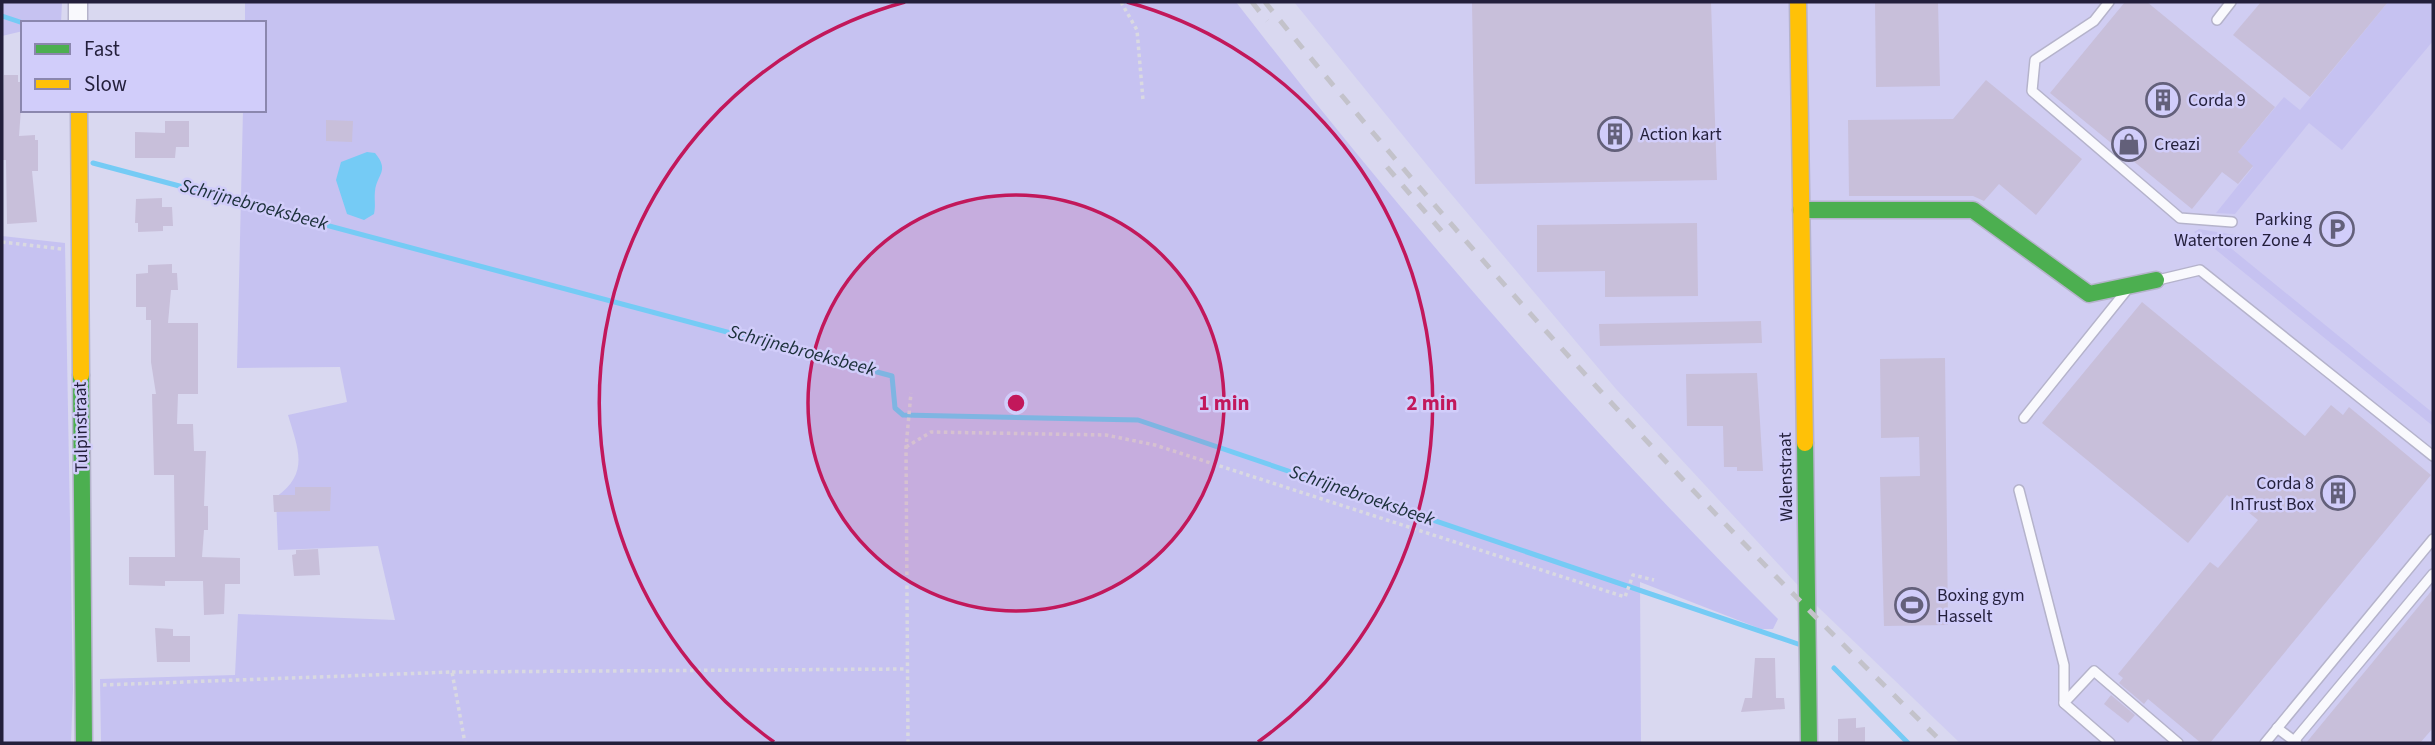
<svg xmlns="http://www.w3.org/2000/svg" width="2435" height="745" font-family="'Source Sans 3',sans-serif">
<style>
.built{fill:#d0cdf2}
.green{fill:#c6c2f1}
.water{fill:#75cbf5}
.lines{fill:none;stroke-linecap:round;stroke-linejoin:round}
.stream{stroke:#75cbf5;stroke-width:5}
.building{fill:#c8bfda}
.lane-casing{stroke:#b5b3cb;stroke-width:12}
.street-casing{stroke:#b5b3cb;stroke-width:21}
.fast-casing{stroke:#b5b3cb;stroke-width:19}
.slow-casing{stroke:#b5b3cb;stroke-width:19}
.path{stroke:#d9d9e1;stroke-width:3.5;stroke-dasharray:3.5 3.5;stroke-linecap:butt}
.lane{stroke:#f9f9fd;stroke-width:9}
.street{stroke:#f9f9fd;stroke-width:18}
.fast{stroke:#4caf50;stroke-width:16}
.slow{stroke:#ffc107;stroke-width:16}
.rail{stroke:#c3c2ca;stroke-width:5;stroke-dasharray:12 12;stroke-linecap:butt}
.ring{fill:none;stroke:#c2185b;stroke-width:3.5}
.labels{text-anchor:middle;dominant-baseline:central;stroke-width:5;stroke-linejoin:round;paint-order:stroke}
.poi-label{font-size:18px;fill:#231f3b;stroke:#d1cdfa;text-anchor:start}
.street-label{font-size:18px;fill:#231f3b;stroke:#d1cdfa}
.water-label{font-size:19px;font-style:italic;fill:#1a2f39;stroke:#d1cdfa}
.centre{fill:#c2185b;stroke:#d1cdfa;stroke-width:3.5}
.ring-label{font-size:21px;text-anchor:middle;font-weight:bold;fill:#c2185b;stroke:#d1cdfa;stroke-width:5;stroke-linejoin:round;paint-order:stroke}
</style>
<rect width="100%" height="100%" fill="#d9d8f0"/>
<!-- built -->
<polygon class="built" points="1294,2 2433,2 2433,743 1960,743 1818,607 1616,389 1436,176"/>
<!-- green -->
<g class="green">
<polygon points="2,2 62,2 61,23 23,23 23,31 2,36"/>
<path d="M245,2H1236C1403,218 1584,426 1778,619L1773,629H1761L1640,582L1641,743H101L100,679L235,675L238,614L395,620L378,546L278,550L276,497C310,473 298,449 288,415L347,402L340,367L237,368L243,110H264V23H245Z"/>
<polygon points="2388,2 2433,2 2433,41 2342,150 2309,123 2235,214 2216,213 2253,167 2238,152 2284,97 2300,110"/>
<polygon points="2199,229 2235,235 2227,245 2433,413 2433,426 2194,232"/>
<polygon points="2,236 65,243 73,689 71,743 2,743"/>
</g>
<!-- water -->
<path class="water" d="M367,152L375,153C390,171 377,174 375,191C374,199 376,205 374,214L364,220L347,214L336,180L341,162Z"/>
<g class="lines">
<!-- stream -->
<g class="stream">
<polyline points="2,16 23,23"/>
<polyline points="93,163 892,376 895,408 903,415 1138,420 1798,644"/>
<polyline points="1834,668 1908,743"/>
</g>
</g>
<!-- building -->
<g class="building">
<polygon points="1472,2 1711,2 1717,180 1475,184"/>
<polygon points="1875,2 1938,2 1940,86 1876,87"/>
<polygon points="2125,2 2147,2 2275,107 2238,152 2253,166 2238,184 2222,172 2192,209 2050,93"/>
<polygon points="2261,2 2388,2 2310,97 2233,35"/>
<polygon points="4,75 18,75 18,82 23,82 19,136 35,135 35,140 38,140 38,171 32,171 37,222 7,224 6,160 2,160"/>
<polygon points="1986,80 2082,159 2036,215 1999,184 1984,201 1973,196 1849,196 1848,120 1953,119"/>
<polygon points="326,120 353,121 352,142 326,141"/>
<polygon points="165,121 189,121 189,147 176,147 175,158 135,158 135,132 165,133"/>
<polygon points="162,198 162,207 172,207 173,226 163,226 163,231 138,232 138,223 135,223 136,199"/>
<polygon points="1697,223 1698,296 1605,297 1605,271 1537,272 1537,225"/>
<polygon points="172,264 172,273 177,273 178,290 171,290 168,323 198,323 198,394 178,394 177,424 193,424 194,451 206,451 204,506 208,506 208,530 204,530 202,557 240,558 240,584 225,584 224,614 204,615 203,581 165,581 165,586 129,585 129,557 175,557 174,475 154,475 152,394 156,394 151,362 151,320 146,320 146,307 136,307 136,274 148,273 148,265"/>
<polygon points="2142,302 2305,436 2331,405 2343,415 2349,407 2431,475 2210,743 2201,743 2148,699 2144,704 2119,683 2123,678 2118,674 2210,562 2218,568 2258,520 2227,495 2188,543 2042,423"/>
<polygon points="1761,321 1762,343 1600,346 1599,324"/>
<polygon points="1945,358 1948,625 1884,626 1880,477 1920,476 1919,437 1881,438 1880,359"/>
<polygon points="1757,373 1763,471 1737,471 1737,467 1724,467 1723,426 1687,426 1686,374"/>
<polygon points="295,487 331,487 330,511 274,512 273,495 295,495"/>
<polygon points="318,549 320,575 294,576 292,555 296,554 296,550"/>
<polygon points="2433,589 2433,728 2420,743 2306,743"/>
<polygon points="155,628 173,629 173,636 190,636 190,662 157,662"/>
<polygon points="1755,658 1775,658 1776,698 1784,698 1785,709 1741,712 1745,698 1752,698"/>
<polygon points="2111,695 2135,715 2128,723 2104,704"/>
<polygon points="1856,718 1856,728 1865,727 1865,743 1838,743 1838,719"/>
</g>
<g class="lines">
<!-- lane casing -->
<g class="lane-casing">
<g id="lane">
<polyline points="2109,2 2094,21 2035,60 2032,91 2180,218 2232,222"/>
<polyline points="2217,20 2231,2"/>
<polyline points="2158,280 2200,270 2433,456"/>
<polyline points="2024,418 2126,291"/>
<polyline points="2019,490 2064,665 2064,703"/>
<polyline points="2277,728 2297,743"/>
<polyline points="2294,741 2433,574"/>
<polyline points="2110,743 2064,703 2094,671 2178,743"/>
<polyline points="2265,743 2433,539"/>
</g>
</g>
<!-- street casing -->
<g class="street-casing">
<polyline id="street" points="78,2 78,23"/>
</g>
<!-- fast casing -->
<g class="fast-casing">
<g id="fast">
<polyline points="1801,210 1973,210 2089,294 2156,280"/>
<polyline points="81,375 84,743"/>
<polyline points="1805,443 1809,743"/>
</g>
</g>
<!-- slow casing -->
<g class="slow-casing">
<g id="slow">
<polyline points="1798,2 1805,443"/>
<polyline points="79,110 81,375"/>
</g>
</g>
<!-- path -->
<g class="path">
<polyline points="1121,2 1137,30 1143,100"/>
<polyline points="2,242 62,249"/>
<polyline points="906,447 931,432 1106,435 1155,445 1625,597 1633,575 1654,580"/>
<polyline points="452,672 905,669"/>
<polyline points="103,685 452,672 465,743"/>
<polyline points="908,743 906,447 911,393"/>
</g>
<!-- lane -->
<use href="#lane" class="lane"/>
<!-- street -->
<use href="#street" class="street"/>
<!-- fast -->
<use href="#fast" class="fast"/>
<!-- slow -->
<use href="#slow" class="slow"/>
<!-- rail -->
<g class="rail">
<polyline points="1252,2 1267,21"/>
<path d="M1265,2C1476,263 1702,509 1943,743"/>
<polyline points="1387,167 1444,234"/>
</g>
</g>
<!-- distance rings -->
<circle cx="1016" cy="403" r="208" fill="#c2185b" fill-opacity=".12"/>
<g class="ring">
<circle cx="1016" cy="403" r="208"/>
<path d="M774 742A416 416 0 0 1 905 2M1127 2A416 416 0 0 1 1258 742"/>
</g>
<!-- icons -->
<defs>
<g id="building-ring" transform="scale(1.75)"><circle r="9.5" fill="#d1cdfa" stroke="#63607a" stroke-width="1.5"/><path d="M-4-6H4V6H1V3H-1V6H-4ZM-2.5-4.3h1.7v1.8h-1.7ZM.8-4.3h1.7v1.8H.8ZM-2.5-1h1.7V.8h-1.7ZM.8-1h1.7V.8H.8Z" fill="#63607a"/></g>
<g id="shop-ring" transform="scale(1.75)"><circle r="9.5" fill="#d1cdfa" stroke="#63607a" stroke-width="1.5"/><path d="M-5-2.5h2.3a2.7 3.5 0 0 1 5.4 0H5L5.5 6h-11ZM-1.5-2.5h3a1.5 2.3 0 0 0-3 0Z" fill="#63607a"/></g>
<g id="parking-ring" transform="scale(1.75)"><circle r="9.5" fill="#d1cdfa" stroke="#63607a" stroke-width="1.5"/><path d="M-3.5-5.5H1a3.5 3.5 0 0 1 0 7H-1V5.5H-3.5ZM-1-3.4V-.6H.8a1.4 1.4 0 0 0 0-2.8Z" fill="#63607a"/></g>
<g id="stadium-ring" transform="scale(1.75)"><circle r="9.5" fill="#d1cdfa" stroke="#63607a" stroke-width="1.5"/><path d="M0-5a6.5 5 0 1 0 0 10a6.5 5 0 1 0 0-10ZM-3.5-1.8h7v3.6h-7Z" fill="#63607a"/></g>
</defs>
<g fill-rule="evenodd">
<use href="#building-ring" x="2163" y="100"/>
<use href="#building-ring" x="1615" y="134"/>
<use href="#shop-ring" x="2129" y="144"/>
<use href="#parking-ring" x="2337" y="229"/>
<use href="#building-ring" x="2338" y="493"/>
<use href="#stadium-ring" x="1912" y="605"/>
</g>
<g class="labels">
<!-- poi labels -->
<g class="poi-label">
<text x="2188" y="100">Corda 9</text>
<text x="1640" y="134">Action kart</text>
<text x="2154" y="144">Creazi</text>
<text x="2312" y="219" text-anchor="end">Parking<tspan x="2312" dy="21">Watertoren Zone 4</tspan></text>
<text x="2314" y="483" text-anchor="end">Corda 8<tspan x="2314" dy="21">InTrust Box</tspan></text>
<text x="1937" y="595">Boxing gym<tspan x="1937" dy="21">Hasselt</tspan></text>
</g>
<!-- street labels -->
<g class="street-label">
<text transform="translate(81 427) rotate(-91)">Tulpinstraat</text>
<text transform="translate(1786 477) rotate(-91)">Walenstraat</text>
</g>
<!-- water labels -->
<g class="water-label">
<text transform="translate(254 205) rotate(15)">Schrijnebroeksbeek</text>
<text transform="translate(802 351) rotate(15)">Schrijnebroeksbeek</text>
<text transform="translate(1362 496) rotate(19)">Schrijnebroeksbeek</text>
</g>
</g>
<circle cx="1016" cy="403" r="10" class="centre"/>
<g class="ring-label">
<text x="1224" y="410">1 min</text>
<text x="1432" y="410">2 min</text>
</g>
<!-- border -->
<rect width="2435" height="745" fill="none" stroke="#231f3b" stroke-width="7"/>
<!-- legend -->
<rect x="21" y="21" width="245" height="91" fill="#d1cdfa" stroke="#8b87ae" stroke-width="2"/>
<rect x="35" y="44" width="35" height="10" fill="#4caf50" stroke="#8b87ae" stroke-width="2"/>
<text x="84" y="56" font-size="21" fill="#231f3b">Fast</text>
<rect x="35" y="79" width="35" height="10" fill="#ffc107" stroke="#8b87ae" stroke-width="2"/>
<text x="84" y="91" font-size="21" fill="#231f3b">Slow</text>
</svg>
